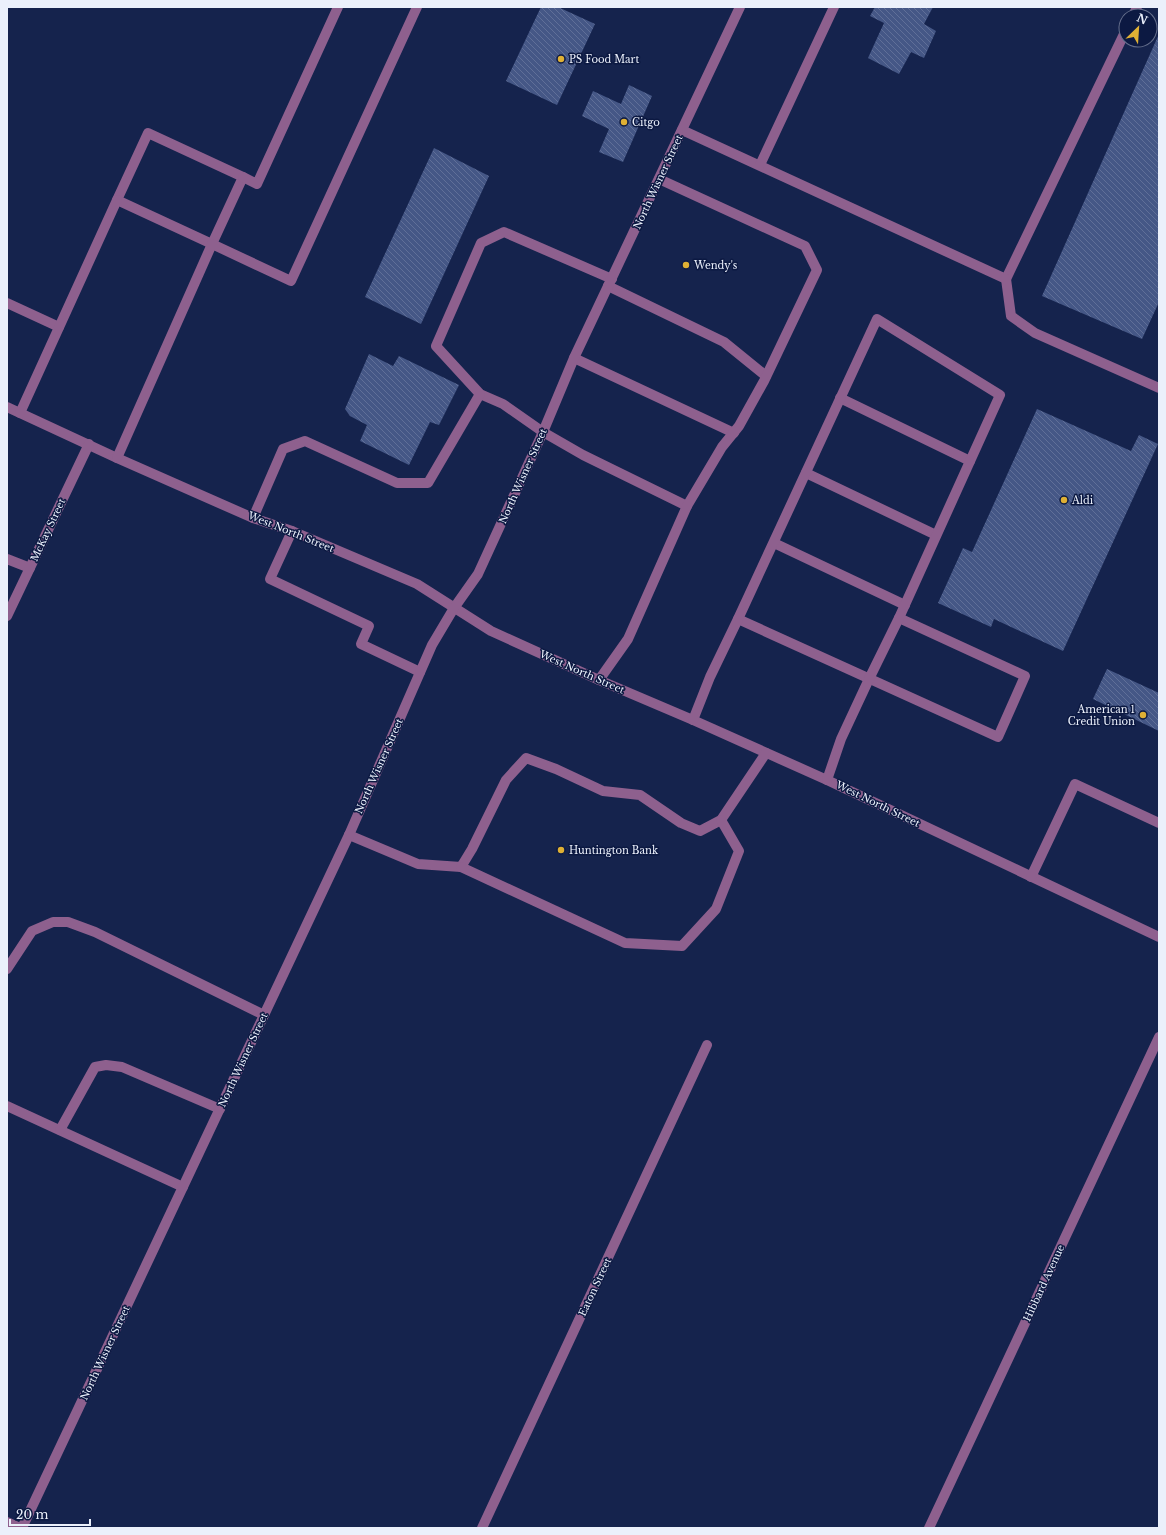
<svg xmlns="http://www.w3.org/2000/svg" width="1166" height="1535" font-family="'Libre Baskerville',serif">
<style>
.building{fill:url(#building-back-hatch)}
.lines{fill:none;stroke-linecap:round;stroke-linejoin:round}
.minor{stroke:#8e608e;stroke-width:10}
.poi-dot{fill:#dfb034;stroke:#0c1942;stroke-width:1.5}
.labels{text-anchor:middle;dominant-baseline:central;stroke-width:3;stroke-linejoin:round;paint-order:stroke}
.poi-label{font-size:10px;fill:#ebf0fb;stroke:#0c1942;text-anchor:start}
.street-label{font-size:10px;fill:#ebf0fb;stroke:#0c1942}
</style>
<defs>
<pattern id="building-back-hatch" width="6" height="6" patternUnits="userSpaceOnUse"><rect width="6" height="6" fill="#455786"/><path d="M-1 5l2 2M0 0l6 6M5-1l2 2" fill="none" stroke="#606f98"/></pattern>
</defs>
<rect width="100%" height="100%" fill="#15234d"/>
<!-- building -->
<g class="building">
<polygon points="541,7 558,7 595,24 557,105 506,81"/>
<polygon points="875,7 933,7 924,24 936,31 924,58 911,52 899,74 868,58 884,23 870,16"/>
<polygon points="1159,34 1159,302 1142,339 1042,296"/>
<polygon points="629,85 652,96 623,162 599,152 609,129 582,116 593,91 621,104"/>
<polygon points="434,148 489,176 421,324 365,297"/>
<polygon points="369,354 393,366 399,356 459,385 439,425 430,422 409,465 360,441 367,425 350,416 345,409"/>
<polygon points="1037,409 1131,451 1139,435 1158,444 1063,651 994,619 991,627 938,603 963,548 972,552"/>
<polygon points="1107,669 1159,693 1159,731 1093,699"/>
</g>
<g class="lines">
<!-- minor -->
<g class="minor">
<polyline points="1133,16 1137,7"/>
<polyline points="682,130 1006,279 1126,30"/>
<polygon points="148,133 243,177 212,244 117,200"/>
<polyline points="760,165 834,7"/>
<polyline points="243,177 257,184 338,7"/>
<polyline points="612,279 504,232 481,243 436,346 480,394 503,404 543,432 583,455 687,506"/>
<polyline points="1006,279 1011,316 1035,333 1159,388"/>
<polyline points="608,286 724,342 766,376"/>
<polyline points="7,303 59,327"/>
<polyline points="574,358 734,433"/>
<polyline points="840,398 970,461"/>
<polyline points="7,407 117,458 253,518 292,531 417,584 491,631 599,680 693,720 827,780 1159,937"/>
<polyline points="20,413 117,200"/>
<polyline points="117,458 212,244 291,281 417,7"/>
<polyline points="806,473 936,535"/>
<polyline points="253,518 283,449 305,441 397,483 428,483 480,394"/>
<polyline points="292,531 270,579 369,626 361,644 420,672"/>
<polyline points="774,543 905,605"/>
<polyline points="7,559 30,568"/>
<polyline points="7,616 89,444"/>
<polyline points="738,619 998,737 1025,676 899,618"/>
<polyline points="599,680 628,639 687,506 722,447 739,426 764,381 817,270 805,246 659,179"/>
<polyline points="693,720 710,677 738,619 877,319 1000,395 899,618 869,679 841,739 827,780"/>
<polyline points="349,835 418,864 461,867 472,849 506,780 526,758 556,769 603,791 640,795 681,823 700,831 721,820 766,753"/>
<polyline points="461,867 625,943 682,946 716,909 739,851 721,820"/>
<polyline points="1031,877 1075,784 1159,823"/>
<polyline points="7,969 32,931 53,922 68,922 95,932 264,1015"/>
<polyline points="7,1106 183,1187"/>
<polyline points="60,1130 95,1067 106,1065 122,1067 220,1109"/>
<polyline points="7,1522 20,1528"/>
<polyline points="22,1528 349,835 432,645 454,608 478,574 543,432 574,358 740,7"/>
<polyline points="482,1528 707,1045"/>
<polyline points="929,1528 1159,1037"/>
</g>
</g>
<!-- markers -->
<g class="poi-dot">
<circle cx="561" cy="59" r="4"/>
<circle cx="624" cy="122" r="4"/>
<circle cx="686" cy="265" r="4"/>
<circle cx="1064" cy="500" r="4"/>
<circle cx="1143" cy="715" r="4"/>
<circle cx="561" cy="850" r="4"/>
</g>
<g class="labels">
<!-- poi labels -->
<g class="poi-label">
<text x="569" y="59">PS Food Mart</text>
<text x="632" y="122">Citgo</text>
<text x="694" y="265">Wendy's</text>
<text x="1072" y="500">Aldi</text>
<text x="1135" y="709" text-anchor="end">American 1<tspan x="1135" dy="12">Credit Union</tspan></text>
<text x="569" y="850">Huntington Bank</text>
</g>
<!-- street labels -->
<g class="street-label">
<text transform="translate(658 182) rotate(-65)">North Wisner Street</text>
<text transform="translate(523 476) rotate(-66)">North Wisner Street</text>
<text transform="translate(48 530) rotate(-65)">McKay Street</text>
<text transform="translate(291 532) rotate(22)">West North Street</text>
<text transform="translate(582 672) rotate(24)">West North Street</text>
<text transform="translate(379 766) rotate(-66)">North Wisner Street</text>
<text transform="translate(878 804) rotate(26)">West North Street</text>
<text transform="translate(243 1060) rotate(-65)">North Wisner Street</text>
<text transform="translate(1044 1283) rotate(-65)">Hibbard Avenue</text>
<text transform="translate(595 1287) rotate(-65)">Eaton Street</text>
<text transform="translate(105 1353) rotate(-65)">North Wisner Street</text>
</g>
</g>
<!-- border -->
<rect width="1166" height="1535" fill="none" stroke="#ebf0fb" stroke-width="16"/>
<!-- north arrow -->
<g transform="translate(1138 28) rotate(25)"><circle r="19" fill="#0c1942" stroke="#656f8c"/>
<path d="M0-3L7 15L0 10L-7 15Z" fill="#dfb034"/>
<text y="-6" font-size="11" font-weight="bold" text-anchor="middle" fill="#ebf0fb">N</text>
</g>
<!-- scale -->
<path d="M10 1519v6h80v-6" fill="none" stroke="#ebf0fb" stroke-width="2"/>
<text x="16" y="1519" font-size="12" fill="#ebf0fb" stroke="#0c1942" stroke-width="3" paint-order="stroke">20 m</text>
</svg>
